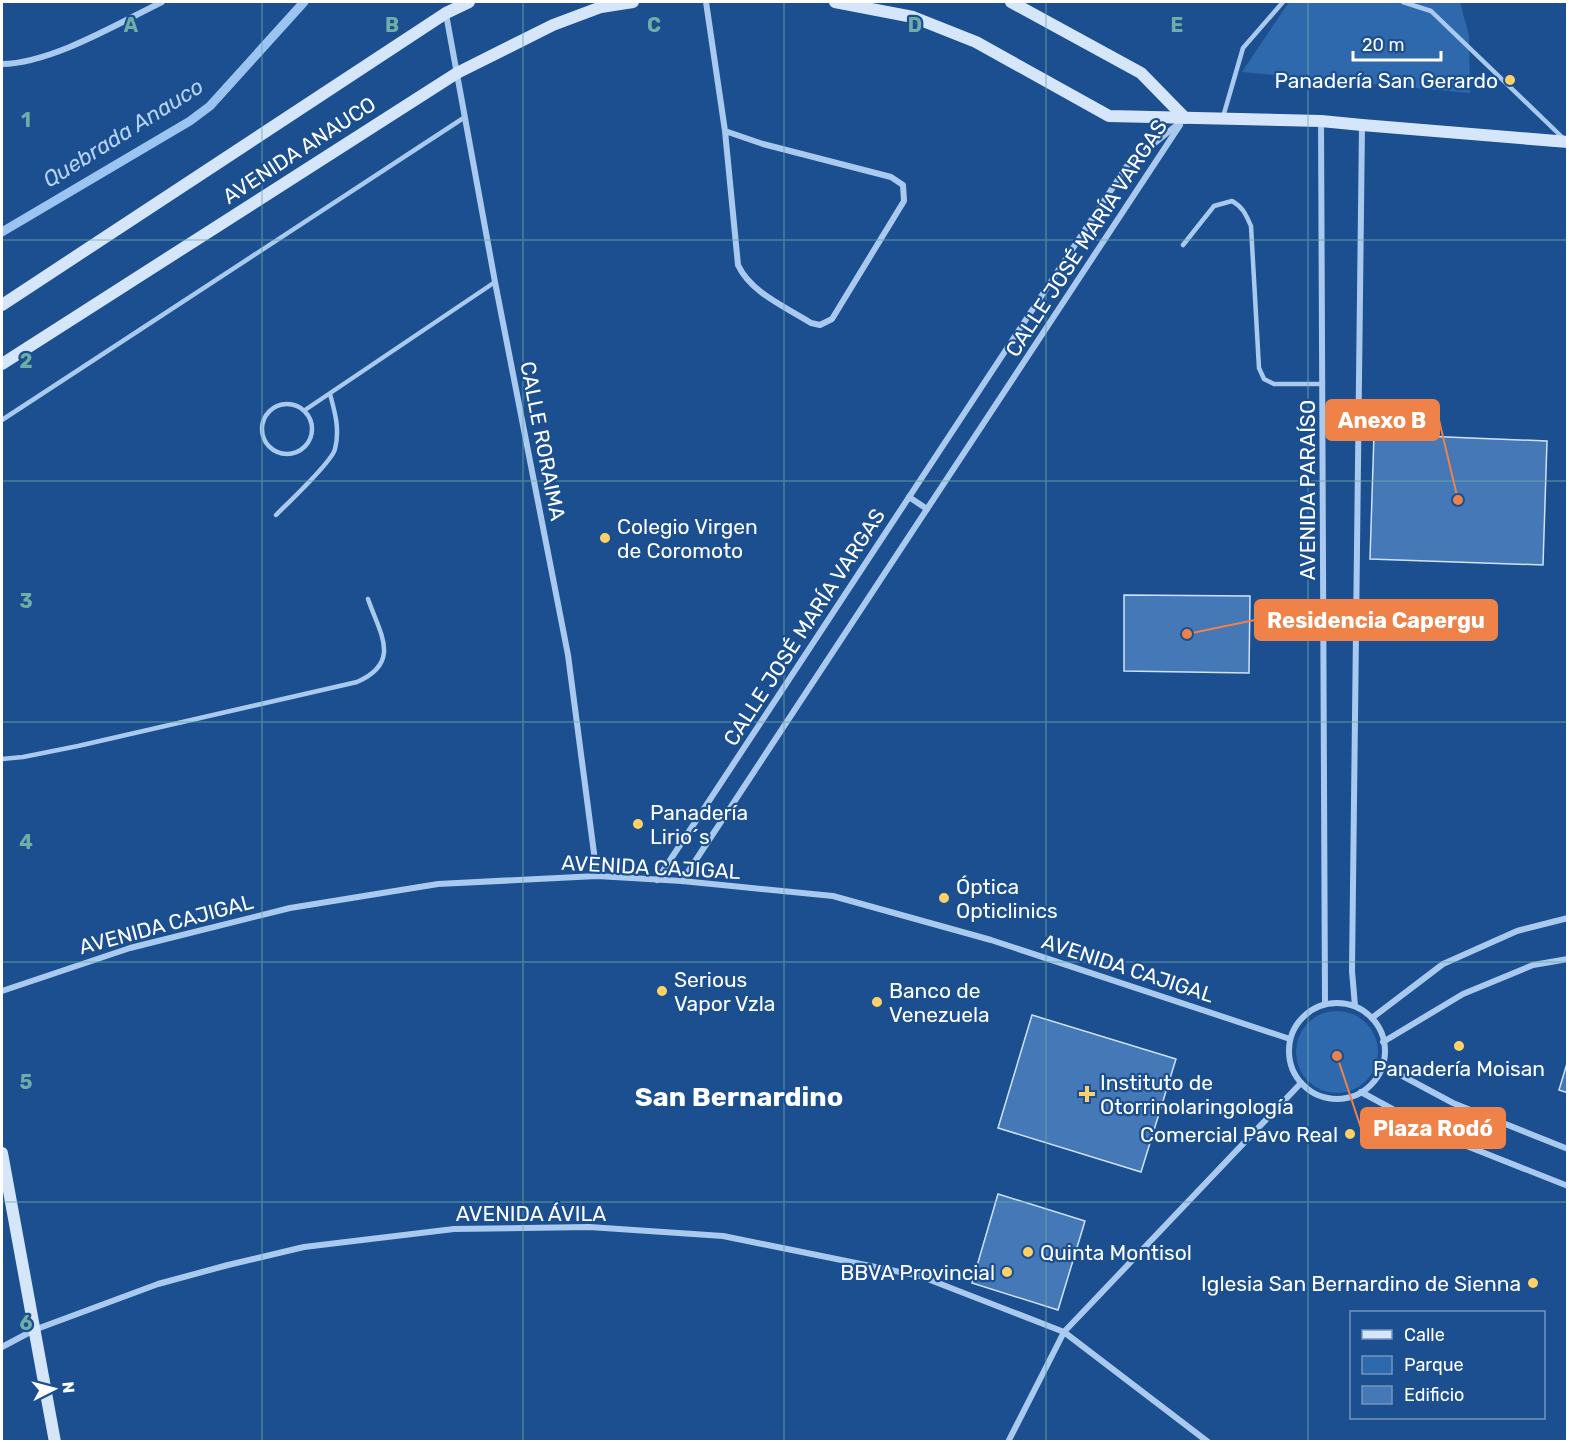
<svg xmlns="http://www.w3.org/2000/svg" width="1569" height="1443" font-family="Rubik,sans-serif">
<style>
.green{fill:#2e69ad}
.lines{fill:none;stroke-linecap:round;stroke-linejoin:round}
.stream{stroke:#9cc4f0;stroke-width:9}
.building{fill:#4478b7;stroke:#cfe3fa;stroke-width:1.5}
.lane{stroke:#a9c9ee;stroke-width:4.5}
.street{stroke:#a9c9ee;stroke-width:6}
.secondary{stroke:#d6e6fa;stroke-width:12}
.grid{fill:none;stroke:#6fada8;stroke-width:1.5;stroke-opacity:0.55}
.poi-dot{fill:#ffd166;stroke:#1b4f8f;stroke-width:2}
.labels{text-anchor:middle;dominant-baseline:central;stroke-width:4.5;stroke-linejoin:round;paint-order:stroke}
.poi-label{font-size:21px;fill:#fff;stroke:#1b4f8f;text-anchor:start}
.street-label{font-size:21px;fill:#fff;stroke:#1b4f8f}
.water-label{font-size:22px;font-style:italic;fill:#b5d3f5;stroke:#1b4f8f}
.district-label{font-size:27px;font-weight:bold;fill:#fff;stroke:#1b4f8f}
.grid-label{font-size:20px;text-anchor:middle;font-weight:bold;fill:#6fada8;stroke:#1b4f8f;stroke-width:4.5;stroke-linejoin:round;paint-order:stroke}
.leader{fill:none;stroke:#ee8249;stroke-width:2}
.callout-dot{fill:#ee8249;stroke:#1b4f8f;stroke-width:2}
.callout{fill:#ee8249;stroke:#ee8249;stroke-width:2}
.callout-label{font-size:22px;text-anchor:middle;font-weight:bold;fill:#fff}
</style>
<rect width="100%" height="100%" fill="#1b4f8f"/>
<!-- green -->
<g class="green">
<polygon points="1289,2 1460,2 1469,36 1470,93 1242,72"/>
<circle cx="1337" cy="1052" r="41"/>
</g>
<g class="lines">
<!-- stream -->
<polyline class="stream" points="2,232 190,121 210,106 304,2"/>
</g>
<!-- building -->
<g class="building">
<polygon points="1374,434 1547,441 1543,565 1370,559"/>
<polygon points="1124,595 1250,596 1249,673 1124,671"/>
<polygon points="1032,1015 1176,1059 1141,1172 998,1128"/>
<polygon points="1568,1060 1568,1093 1559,1090"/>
<polygon points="998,1194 1085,1221 1058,1310 972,1283"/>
</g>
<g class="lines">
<!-- lane -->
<g class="lane">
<polyline points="1403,2 1431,11 1563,138"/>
<polyline points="1223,117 1243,48 1283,2"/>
<path d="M1183,245L1214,206L1232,201C1243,207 1246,215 1251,226L1259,368L1264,379L1274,384H1323"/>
<circle cx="287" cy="429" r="25"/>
<polyline points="305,410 495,282"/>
<polyline points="2,420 465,117"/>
<path d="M276,515C288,503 332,462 335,449C340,430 335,412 330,394"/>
<path d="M2,759L23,757L78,746L357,682C402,662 380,634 368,599"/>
</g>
<!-- street -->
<g class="street">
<path d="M706,2L725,131L763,144L891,177L903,185L904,201L832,319L820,325L811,323C786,307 751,293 738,265L725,131"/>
<polyline points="446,14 495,282 568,655 597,876"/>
<path d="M2,64C52,63 117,24 162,2"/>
<polyline points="1321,121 1325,1004"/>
<polyline points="909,497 927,509"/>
<polyline points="657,880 1127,166 1184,119"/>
<polyline points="682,881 1180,125"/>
<polyline points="2,991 130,948 290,908 438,884 597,876 682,881 833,896 991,940 1290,1039"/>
<circle cx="1337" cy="1051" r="48"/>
<polyline points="1355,1006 1352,971 1362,125"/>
<polyline points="1372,1018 1443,964 1517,931 1568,918"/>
<polyline points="1383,1042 1463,994 1533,965 1568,959"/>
<polyline points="1382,1065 1453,1103 1568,1149"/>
<polyline points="1361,1092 1444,1137 1568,1186"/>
<polyline points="2,1347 34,1330 158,1284 228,1265 304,1247 454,1229 589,1227 723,1236 920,1276 1064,1332 1208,1442"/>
<polyline points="1008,1442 1064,1332 1301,1083"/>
</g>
<!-- secondary -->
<g class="secondary">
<polyline points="835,2 913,17 976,42 1109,116 1321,121 1362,125 1568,142"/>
<polyline points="1011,2 1141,73 1185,118"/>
<polyline points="2,305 446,13 469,2"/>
<polyline points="2,364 457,73 553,25 601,7 633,2"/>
<polyline points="2,1153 55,1442"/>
</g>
</g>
<!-- grid -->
<path class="grid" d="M262,2V1442M523,2V1442M784,2V1442M1046,2V1442M1308,2V1442M2,240H1568M2,481H1568M2,722H1568M2,962H1568M2,1202H1568"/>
<!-- markers -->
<g class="poi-dot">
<circle cx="1510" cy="80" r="6"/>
<circle cx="605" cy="538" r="6"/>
<circle cx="638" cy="824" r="6"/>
<circle cx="944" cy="898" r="6"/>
<circle cx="662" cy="991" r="6"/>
<circle cx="877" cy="1002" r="6"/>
<circle cx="1459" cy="1046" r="6"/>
<path d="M1084 1085h6v6h6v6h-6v6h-6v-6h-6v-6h6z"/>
<circle cx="1350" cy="1134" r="6"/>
<circle cx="1028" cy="1252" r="6"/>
<circle cx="1007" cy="1272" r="6"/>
<circle cx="1533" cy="1283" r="6"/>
</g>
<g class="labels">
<!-- poi labels -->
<g class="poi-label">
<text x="1498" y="80" text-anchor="end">Panadería San Gerardo</text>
<text x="617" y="526">Colegio Virgen<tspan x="617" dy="24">de Coromoto</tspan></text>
<text x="650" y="812">Panadería<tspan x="650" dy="24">Lirio´s</tspan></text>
<text x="956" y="886">Óptica<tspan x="956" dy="24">Opticlinics</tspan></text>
<text x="674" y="979">Serious<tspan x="674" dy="24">Vapor Vzla</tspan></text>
<text x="889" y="990">Banco de<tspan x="889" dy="24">Venezuela</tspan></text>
<text x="1459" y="1068" text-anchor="middle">Panadería Moisan</text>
<text x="1100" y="1082">Instituto de<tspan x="1100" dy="24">Otorrinolaringología</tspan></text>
<text x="1338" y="1134" text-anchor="end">Comercial Pavo Real</text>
<text x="1040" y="1252">Quinta Montisol</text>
<text x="995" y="1272" text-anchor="end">BBVA Provincial</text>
<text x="1521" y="1283" text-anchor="end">Iglesia San Bernardino de Sienna</text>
</g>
<!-- street labels -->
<g class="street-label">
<text transform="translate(299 150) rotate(-33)">AVENIDA ANAUCO</text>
<text transform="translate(1086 238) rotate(-57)">CALLE JOSÉ MARÍA VARGAS</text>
<text transform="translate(543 441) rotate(79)">CALLE RORAIMA</text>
<text transform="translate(1307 490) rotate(-90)">AVENIDA PARAÍSO</text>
<text transform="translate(804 627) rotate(-57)">CALLE JOSÉ MARÍA VARGAS</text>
<text transform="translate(651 867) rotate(3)">AVENIDA CAJIGAL</text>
<text transform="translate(166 924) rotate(-15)">AVENIDA CAJIGAL</text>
<text transform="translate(1128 968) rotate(18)">AVENIDA CAJIGAL</text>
<text x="531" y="1213">AVENIDA ÁVILA</text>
</g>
<!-- water labels -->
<g class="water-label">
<text transform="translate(123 133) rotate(-32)">Quebrada Anauco</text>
</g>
<!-- district labels -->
<g class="district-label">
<text x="739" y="1097">San Bernardino</text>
</g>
</g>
<g class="grid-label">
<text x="131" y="32">A</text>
<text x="392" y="32">B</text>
<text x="654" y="32">C</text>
<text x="915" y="32">D</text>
<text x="1177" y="32">E</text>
<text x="26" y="127">1</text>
<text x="26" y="368">2</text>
<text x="26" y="608">3</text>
<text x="26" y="849">4</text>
<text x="26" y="1089">5</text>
<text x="26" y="1330">6</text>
</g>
<!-- callouts -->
<path class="leader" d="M1458 500L1439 420M1187 634L1255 620M1337 1056L1361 1128"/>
<g class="callout-dot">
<circle cx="1458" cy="500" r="6"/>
<circle cx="1187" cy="634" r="6"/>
<circle cx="1337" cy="1056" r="6"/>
</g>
<g class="callout">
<rect x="1326" y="400" width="113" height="40" rx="6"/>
<rect x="1255" y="600" width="242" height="40" rx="6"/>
<rect x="1361" y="1108" width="144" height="40" rx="6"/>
</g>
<g class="callout-label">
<text x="1382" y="428">Anexo B</text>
<text x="1376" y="628">Residencia Capergu</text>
<text x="1433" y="1136">Plaza Rodó</text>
</g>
<!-- border -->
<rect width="1569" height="1443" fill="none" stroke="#ffffff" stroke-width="6"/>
<!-- legend -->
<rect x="1350" y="1311" width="195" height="108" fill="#1b4f8f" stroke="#7695bc" stroke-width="1.5"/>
<rect x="1362" y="1330" width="30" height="9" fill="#d6e6fa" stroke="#7695bc" stroke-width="1.5"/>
<text x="1404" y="1341" font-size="18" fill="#ffffff">Calle</text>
<rect x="1362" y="1356" width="30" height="18" fill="#2e69ad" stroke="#7695bc" stroke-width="1.5"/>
<text x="1404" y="1371" font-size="18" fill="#ffffff">Parque</text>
<rect x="1362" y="1386" width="30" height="18" fill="#4478b7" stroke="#7695bc" stroke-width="1.5"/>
<text x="1404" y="1401" font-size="18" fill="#ffffff">Edificio</text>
<!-- north arrow -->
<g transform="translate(54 1389) rotate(84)" stroke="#1b4f8f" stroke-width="4.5" paint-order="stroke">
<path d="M0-4.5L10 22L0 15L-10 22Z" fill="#ffffff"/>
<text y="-9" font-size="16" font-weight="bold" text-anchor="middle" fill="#ffffff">N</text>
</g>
<!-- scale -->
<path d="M1353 51v9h88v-9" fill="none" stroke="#ffffff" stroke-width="3"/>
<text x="1362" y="51" font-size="18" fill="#ffffff" stroke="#1b4f8f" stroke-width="4.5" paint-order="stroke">20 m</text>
</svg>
